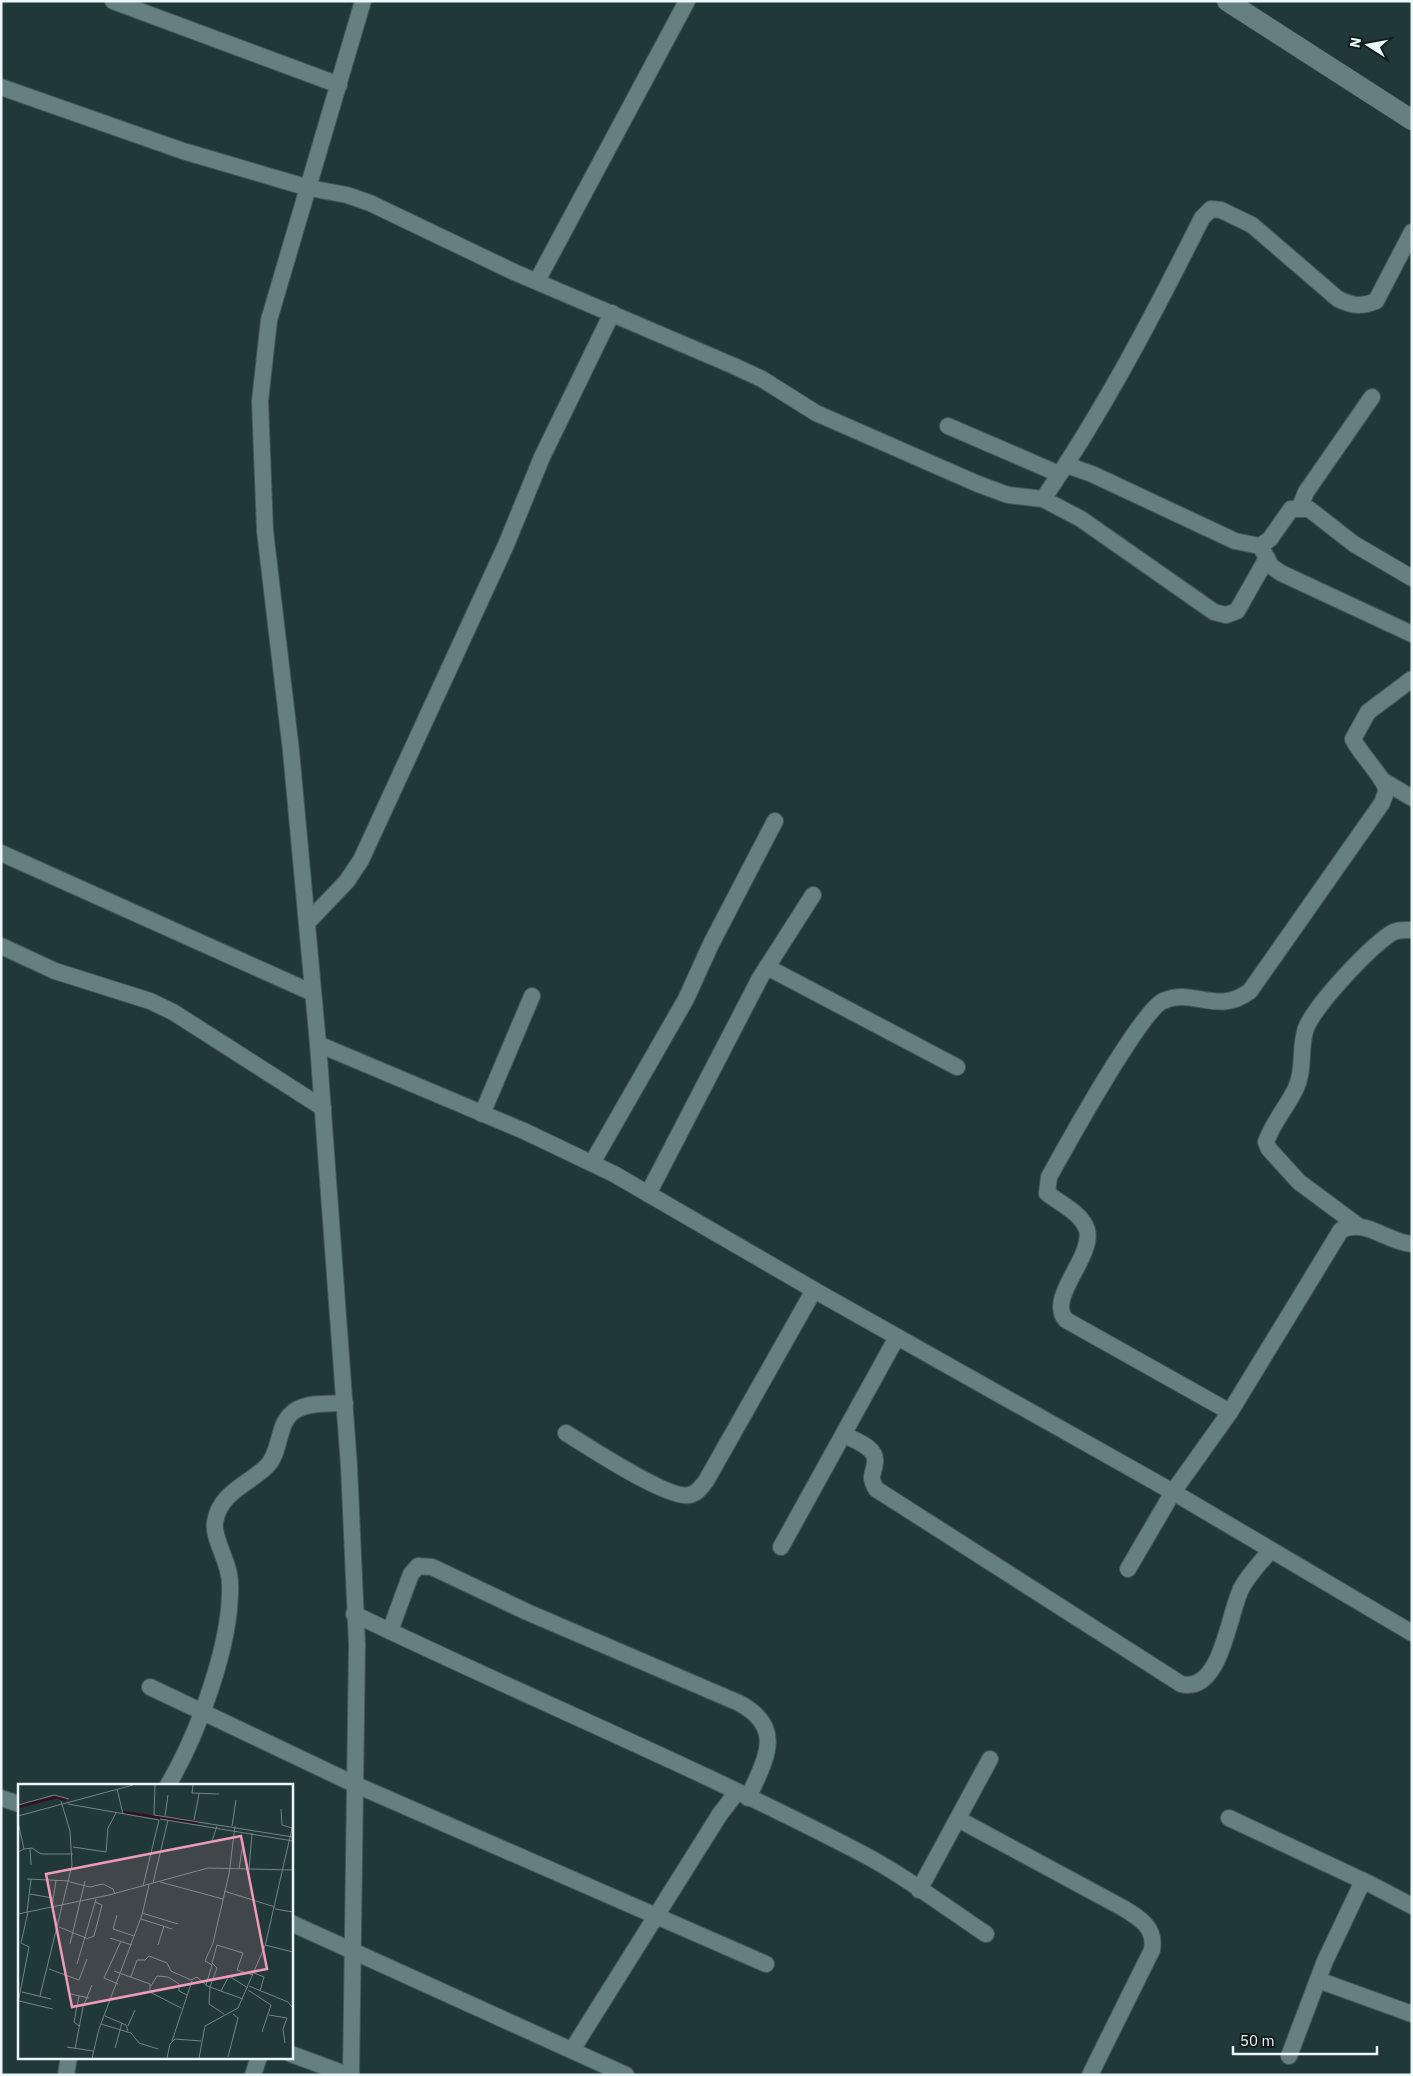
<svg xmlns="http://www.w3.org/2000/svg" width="1413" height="2076" font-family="'IBM Plex Sans',sans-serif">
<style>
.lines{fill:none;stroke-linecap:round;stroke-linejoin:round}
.minor-casing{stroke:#435757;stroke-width:18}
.tertiary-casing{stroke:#435757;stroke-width:21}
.minor{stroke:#667f7f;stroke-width:16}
.tertiary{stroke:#667f7f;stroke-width:20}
.inset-river{fill:none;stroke:#360e1f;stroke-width:2.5}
.inset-road{fill:none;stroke:#728585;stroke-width:1}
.view{fill:#ef9ab8;fill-opacity:0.15;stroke:#ef9ab8;stroke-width:2.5}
.inset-edge{fill:none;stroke:#ebf8f8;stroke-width:2.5}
</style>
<rect width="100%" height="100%" fill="#213838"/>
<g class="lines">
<!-- minor casing -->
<g class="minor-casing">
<g id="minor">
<polyline points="113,1 339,85"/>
<polyline points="1,87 183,151 309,188 347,195 370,203 514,272 734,366 762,379 816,413 978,484 1008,495 1043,499 1081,519 1214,612 1226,615 1237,611 1267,558"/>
<polyline points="537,281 687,1"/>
<polyline points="948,426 1059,474"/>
<polyline points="1066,465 1092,474 1235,541 1260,546 1270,539 1291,509 1309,509 1354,544 1412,578"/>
<path d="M1043,499C1104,410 1154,314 1202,218L1211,209L1221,210L1252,225L1338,299C1353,306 1361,307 1376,301L1412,232"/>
<polyline points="1300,507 1306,492 1372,397"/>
<polyline points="1262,549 1271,566 1281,573 1412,634"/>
<polyline points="1382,780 1412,798"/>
<polyline points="1,853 313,993"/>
<polyline points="307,923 347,881 361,860 506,545 542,457 612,313"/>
<polyline points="1,946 55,971 150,1001 173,1012 323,1108"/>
<polyline points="767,967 957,1067"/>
<polyline points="318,1044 524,1131 614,1174 821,1294 1173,1492 1412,1633"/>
<polyline points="482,1114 532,996"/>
<polyline points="592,1163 686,999 711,944 775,821"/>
<polyline points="648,1194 760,978 813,895"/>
<path d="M1357,1225L1299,1182L1269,1149L1266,1142C1273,1122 1287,1107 1296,1088C1305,1069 1299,1048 1306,1028C1317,1003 1367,950 1390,934C1397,929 1404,930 1412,930"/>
<path d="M1230,1412L1066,1320C1046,1298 1094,1257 1087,1230C1082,1213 1059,1203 1047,1193L1049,1177C1065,1148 1140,1012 1163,1001C1193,987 1217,1016 1250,991L1382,803C1383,799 1386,794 1386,791C1386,779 1359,753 1353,739L1368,712L1412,679"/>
<path d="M566,1433C587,1446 669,1500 689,1495C697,1494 701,1487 706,1481L814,1290"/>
<path d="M844,1435C854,1440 877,1447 875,1462C874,1476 868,1474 876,1489L1181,1684C1221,1694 1228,1616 1241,1589C1248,1575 1261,1562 1271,1550"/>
<polyline points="781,1547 897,1337"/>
<path d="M1128,1569L1173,1492L1230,1412L1341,1230C1366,1218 1386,1242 1412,1244"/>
<path d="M354,1614C522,1695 694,1766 859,1852C904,1875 945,1907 986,1934"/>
<path d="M390,1631L411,1574L418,1566L432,1567L527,1612L739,1703C786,1728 765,1760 748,1798"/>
<polyline points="150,1687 354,1784 766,1964"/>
<path d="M168,1785C198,1734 232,1643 230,1584C230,1562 212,1538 215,1522C220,1492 248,1485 267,1466C282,1451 276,1422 296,1410C310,1402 330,1404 345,1403"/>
<polyline points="1,1798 19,1804"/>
<polyline points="1229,1818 1370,1884 1412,1906"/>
<path d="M958,1819L1123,1908C1140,1918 1156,1928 1152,1950L1090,2075"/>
<polyline points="919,1890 990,1759"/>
<polyline points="291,1923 626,2075"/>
<polyline points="1318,1980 1412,2014"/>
<polyline points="572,2050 720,1814 737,1792"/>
<polyline points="291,2054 348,2075"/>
<polyline points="1289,2056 1325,1961 1363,1881"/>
<polyline points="66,2075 69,2057"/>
<polyline points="253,2075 259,2057"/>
<polyline points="351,2075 357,1645 349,1466 318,1044 291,751 265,531 260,401 269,320 363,1"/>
</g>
</g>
<!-- tertiary casing -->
<g class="tertiary-casing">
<polyline id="tertiary" points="1227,1 1412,120"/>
</g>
<!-- minor -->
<use href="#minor" class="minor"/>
<!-- tertiary -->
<use href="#tertiary" class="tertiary"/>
</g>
<!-- overview -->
<g transform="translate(18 1784)">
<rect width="275" height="275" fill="#213838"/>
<path class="inset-river" d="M0,23L39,13L48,16M104,28L180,39"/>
<path class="inset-road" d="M137,1L136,31L275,53M175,1L174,9L201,10M99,5L105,30M50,20L141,36L125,102M0,21L36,11L51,15M263,25L264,41L274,44M0,32L115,1M147,32L150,11M142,35L275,57M176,36L181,10M0,38L6,65L0,68M214,42L218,16M194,57L199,42M55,63L88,68L90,44L98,29M12,64L13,81M6,65L14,64L23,70H55M221,85L225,59M231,86L234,49M9,95L52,97M52,98L72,103L85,100L95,105L97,110M142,98L205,115M135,99L150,36M206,107L257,123M12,110L35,114M34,123L38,96M257,125L275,128M9,128L13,95M124,129L160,140M0,130L91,111L190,84L275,86M99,131L95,145L116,152M123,135L154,145M41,143L68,154M92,154L114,161M68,155L76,152L84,121L77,118M52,160L67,97M140,161L146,142M199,161L194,179L199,184L192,203L191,220L206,230M199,161L225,169L219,186L235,191M247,161L275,168M59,180L78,115M194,181L187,177L195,159L211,90L217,42M31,185L61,196L69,175M96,187L132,200V208L163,224M236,189L246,193L242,207M113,193L119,176H127L131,172L149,179L153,187L173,196L179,193L189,202L225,215M100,200L86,194L103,157M188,201L194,181M133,202L139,192L150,193L161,200V207L169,211M231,202L270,218L275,224M230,206L253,221L244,248M203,207L211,192L230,204M4,208L33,215M53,210L71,214M22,212L54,81L52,47L43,17M1,217L35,225M0,219L11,163L3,159L10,128M251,231L269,234L265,245L267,259M87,232L108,241L110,247M83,240L113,249L121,259L140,265M61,242L56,238L61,212M110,242L117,226M154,257L174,197M49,263L75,267M97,264L104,239M57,265L65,223L74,201M210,273L220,234L215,230M74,274L81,245L124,131L131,101M149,274L152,260L157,255L183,257M181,274L187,242L220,224L247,162L275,40"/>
<path class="view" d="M223,52L249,185L54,223L28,90Z"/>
<rect width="275" height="275" class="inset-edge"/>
</g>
<!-- border -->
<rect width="1413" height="2076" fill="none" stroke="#ebf8f8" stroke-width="5"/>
<!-- north arrow -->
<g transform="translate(1368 45) rotate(281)" stroke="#131d1d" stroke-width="4" paint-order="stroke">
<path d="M0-4L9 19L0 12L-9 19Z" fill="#ebf8f8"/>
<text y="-8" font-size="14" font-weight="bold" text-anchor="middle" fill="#ebf8f8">N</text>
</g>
<!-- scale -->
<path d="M1233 2046v8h144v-8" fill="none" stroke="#ebf8f8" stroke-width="2.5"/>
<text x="1240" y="2046" font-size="15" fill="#ebf8f8" stroke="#131d1d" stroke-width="4" paint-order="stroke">50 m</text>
</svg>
